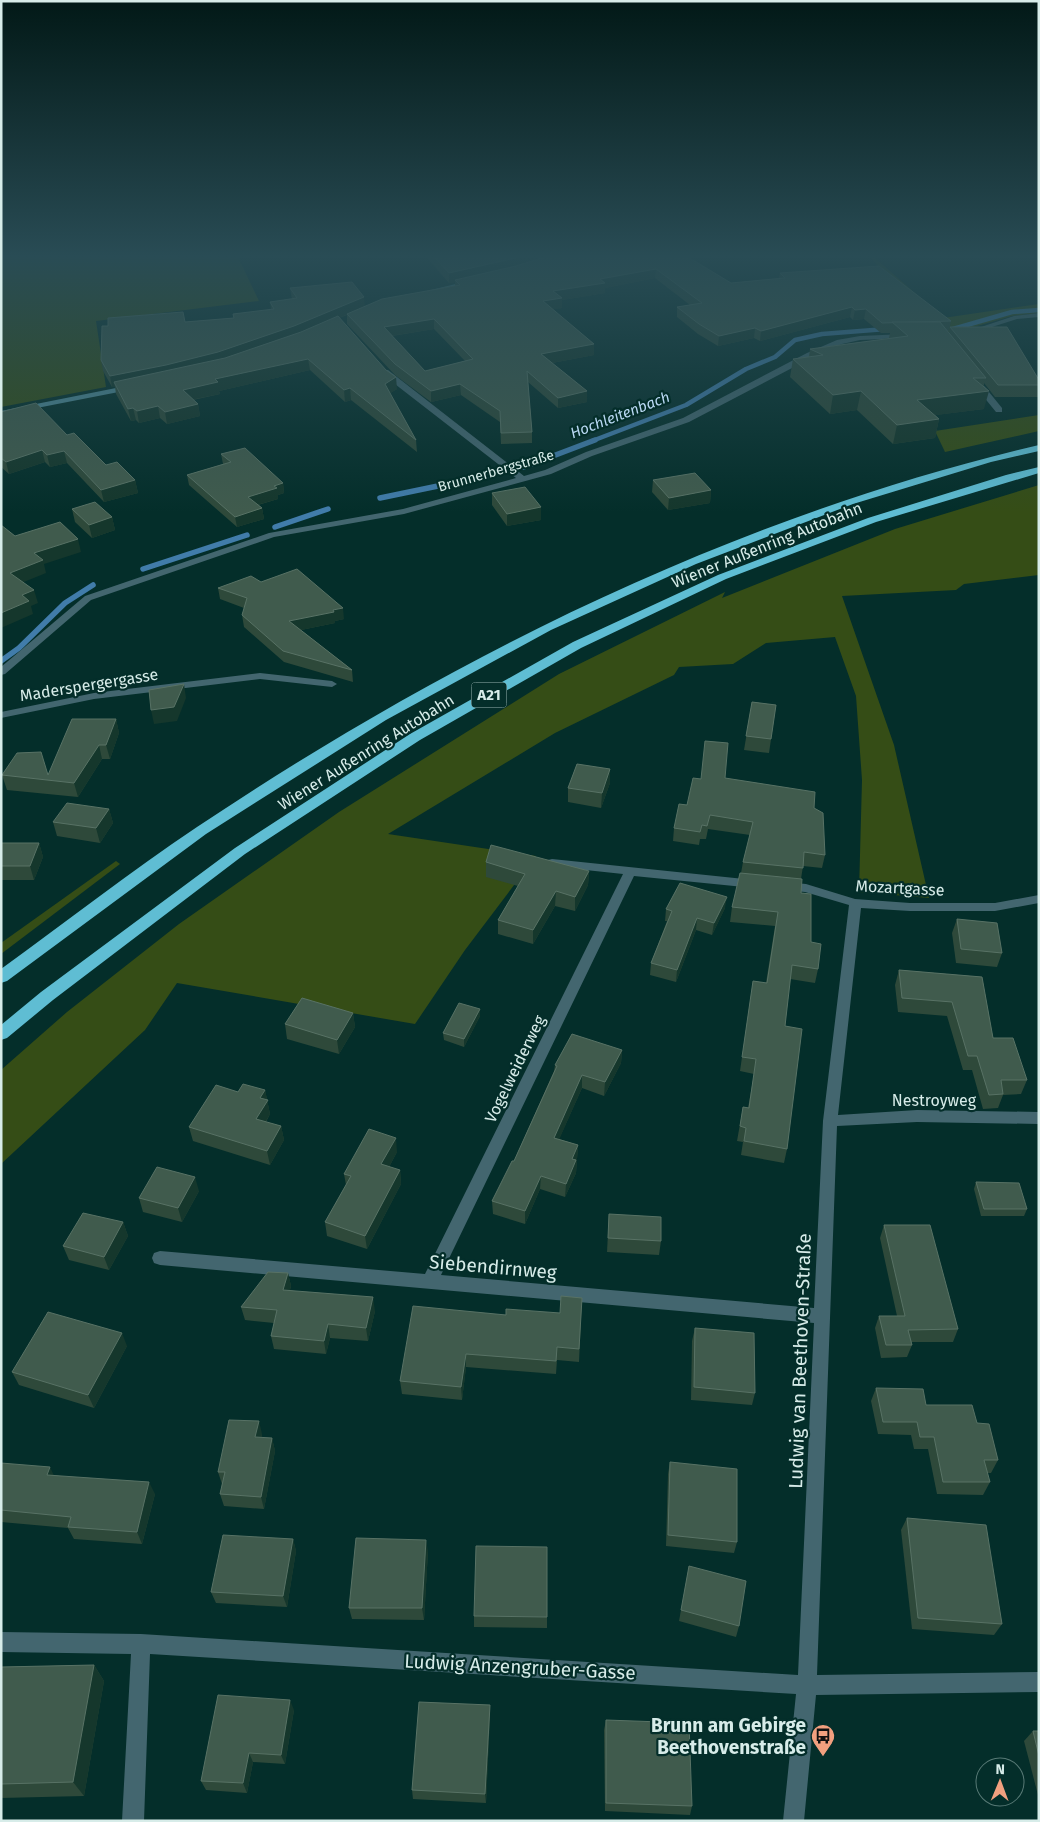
<svg xmlns="http://www.w3.org/2000/svg" width="1040" height="1822" font-family="'Fira Sans',sans-serif">
<style>
.green{fill:#354d16}
.lines{fill:none;stroke-linecap:round;stroke-linejoin:round}
.stream-far1{stroke:#417caa;stroke-width:4.5}
.stream{stroke:#417caa;stroke-width:5.5}
.street{fill:#43666f;fill-rule:evenodd}
.secondary{fill:#508997;fill-rule:evenodd}
.highway{fill:#5fbdd3;fill-rule:evenodd}
.wall{fill:#2e493a;fill-rule:evenodd}
.shaded-wall{fill:#15372c}
.building{fill:#405b4d;stroke:#587265;fill-rule:evenodd}
.labels{text-anchor:middle;dominant-baseline:central;stroke-width:4.5;stroke-linejoin:round;paint-order:stroke}
.far-street-label{font-size:14px;fill:#d7ece9;stroke:#042e2a}
.far-water-label{font-size:15px;font-style:italic;fill:#b9d8f3;stroke:#042e2a}
.shield{fill:#042e2a;stroke:#98b3b0;stroke-width:1}
.shield-label{font-size:15px;font-weight:bold;fill:#d7ece9}
.street-label{font-size:16px;fill:#d7ece9;stroke:#042e2a}
.near-street-label{font-size:19px;fill:#d7ece9;stroke:#042e2a}
.near-poi-label{font-size:19px;font-weight:bold;fill:#d7ece9;stroke:#042e2a;text-anchor:end}
</style>
<rect width="100%" height="100%" fill="#042e2a"/>
<!-- green -->
<g class="green">
<polygon points="1,257 238,257 259,301 96,321 106,387 1,407"/>
<polygon points="869,257 874,257 943,318 1039,304 1039,313 1012,316 977,326 948,332 924,332 901,287"/>
<polygon points="1039,415 1039,431 945,452 935,431"/>
<polygon points="1039,485 1039,575 964,584 956,590 842,596 894,745 929,898 859,892 862,780 856,696 835,637 766,643 733,664 679,667 674,675 555,733 388,834 536,856 465,950 415,1024 177,983 145,1030 1,1164 1,1070 67,1012 179,924 339,812 559,674 725,592 722,598 895,529"/>
<polygon points="116,861 120,864 1,954 1,943"/>
</g>
<g class="lines">
<!-- stream-far1 -->
<g class="stream-far1">
<polyline points="953,329 1012,312 1039,310"/>
<polyline points="592,441 686,405 746,369 775,357 795,340 822,334 886,329"/>
</g>
<!-- stream -->
<g class="stream">
<polyline points="524,467 595,440"/>
<polyline points="380,498 491,475"/>
<polyline points="275,527 328,509"/>
<polyline points="143,569 247,535"/>
<polyline points="1,661 19,648 65,603 93,585"/>
</g>
<!-- street -->
<g class="street">
<polygon points="1039,313 1039,317 1017,319 970,334 966,332 1014,316"/>
<polygon points="905,334 908,334 908,338 860,340 842,344 813,357 689,422 592,456 551,474 404,514 274,537 91,600 5,674 1,675 1,667 85,596 269,533 403,509 516,478 382,374 382,370 388,370 524,476 545,470 586,452 683,418 807,353 837,340 860,336"/>
<polygon points="974,381 980,381 1002,408 1002,412 996,412 974,385"/>
<polygon points="260,673 332,681 337,684 332,687 260,679 94,699 1,718 1,712 94,693"/>
<polygon points="552,859 754,880 760,884 754,888 634,876 441,1275 814,1308 823,1121 849,905 805,892 784,890 778,886 784,882 806,884 855,899 910,903 995,903 1039,895 1039,903 995,911 910,911 861,908 838,1115 917,1110 1039,1112 1039,1124 917,1122 837,1126 817,1675 1039,1672 1039,1692 816,1695 804,1821 783,1821 796,1694 150,1654 144,1821 122,1821 131,1654 1,1652 1,1632 141,1634 798,1675 814,1323 160,1265 154,1263 152,1258 154,1253 160,1251 425,1274 623,874 548,866 546,863 548,860"/>
</g>
<!-- secondary -->
<g class="secondary">
<polygon points="472,280 475,282 474,283 430,293 427,291"/>
<polygon points="131,385 134,385 134,389 1,415 1,411"/>
</g>
<!-- highway -->
<g class="highway">
<path d="M1039,445V451L991,462L853,504L696,564L551,630L386,720L206,834L7,981L1,983V969C66,922 130,872 197,827C454,655 737,516 1039,445Z"/>
<polygon points="1039,467 1039,473 876,522 726,579 581,648 420,740 245,854 53,1000 7,1038 1,1040 1,1025 41,992 235,848 410,734 573,642 718,575 868,518 1006,475"/>
</g>
</g>
<!-- wall -->
<g class="wall">
<path d="M426,257H688L731,283L779,278L780,273L951,321L949,331H947L949,333L950,327L1039,380V395L1038,397H995L984,383V409L935,415L939,419L935,438L893,444L857,410L830,414L790,377L793,359L809,357L810,349L889,338L890,333H881L864,319L853,320L850,317L760,341L754,338L718,346L698,334L677,317V307L690,305L655,278L605,288V293L562,300V308L553,309L594,355L552,363L587,391V402L558,408L528,382L532,432V443L501,444L500,422L461,395L431,402L395,375L347,324V315L339,318L397,389L390,393L416,440L417,452L351,400L345,402L310,370L219,391L220,394L193,400L198,404L200,416L167,424L160,418L139,423L136,420L131,421L116,394L115,387H112L103,371L101,360L108,326L185,322L234,318L233,314L271,310L270,302L292,299L290,288L365,306L455,286V282L449,283ZM434,329L465,361L425,371L392,336Z"/>
<polygon points="1,412 67,435 106,465 135,480 138,493 104,502 67,463 50,467 45,462 9,474 1,467"/>
<polygon points="221,454 283,483 284,493 278,495 278,499 258,505 262,508 264,519 237,527 189,485 187,475 223,464"/>
<polygon points="653,480 711,490 710,503 668,510 652,492"/>
<polygon points="492,493 541,507 541,520 507,526 492,505"/>
<polygon points="72,509 112,517 115,530 92,538 75,522"/>
<polygon points="261,582 344,619 335,621 335,623 301,630 352,670 353,682 284,662 244,627 242,615 244,608 220,599 218,588"/>
<polygon points="752,702 776,705 769,753 744,750"/>
<polygon points="116,719 119,733 110,759 102,759 78,797 7,790 2,775 48,775"/>
<polygon points="610,769 610,783 601,808 568,802 568,788"/>
<polygon points="725,778 814,808 825,855 822,868 803,866 801,879 801,893 811,942 818,969 815,983 790,979 785,1026 787,1149 784,1163 741,1155 743,1142 737,1141 743,1107 748,1108 754,1074 740,1071 753,981 766,983 775,926 730,922 732,907 741,873 743,862 750,835 708,829 706,839 700,839 699,845 673,841 674,828 701,779"/>
<polygon points="109,809 113,823 100,843 57,836 53,822"/>
<polygon points="1,843 39,843 43,857 34,880 1,880"/>
<polygon points="486,862 589,871 588,885 575,911 555,906 533,944 498,934 498,920 518,886 486,877"/>
<polygon points="725,908 712,935 696,930 676,982 650,975 651,963 667,921 665,921 666,909"/>
<polygon points="957,919 1002,953 997,967 956,963 952,933"/>
<polygon points="899,970 982,977 993,1038 1027,1080 1021,1094 1003,1095 998,1108 983,1109 972,1070 963,1070 947,1016 898,1012 895,985"/>
<polygon points="480,1009 480,1016 464,1047 444,1040 443,1033"/>
<polygon points="353,1013 355,1027 339,1054 287,1039 285,1024"/>
<polygon points="622,1050 621,1063 604,1096 582,1088 559,1139 578,1145 576,1173 565,1197 540,1189 525,1224 493,1214 492,1201 514,1161 554,1071 555,1065"/>
<polygon points="265,1090 270,1114 266,1122 281,1126 284,1140 270,1165 193,1141 189,1127 238,1092"/>
<polygon points="397,1152 389,1167 400,1170 401,1184 367,1249 327,1236 325,1222 346,1185 344,1174"/>
<polygon points="976,1182 1027,1209 1024,1216 981,1216 974,1189"/>
<polygon points="199,1191 182,1222 143,1212 139,1198"/>
<polygon points="609,1214 661,1241 659,1255 607,1252"/>
<polygon points="123,1222 128,1236 109,1270 69,1260 63,1246"/>
<polygon points="884,1225 958,1329 953,1342 911,1342 912,1345 907,1357 881,1358 875,1328 879,1316 897,1316 880,1238"/>
<polygon points="288,1273 291,1286 290,1290 375,1311 368,1341 330,1338 326,1354 274,1349 271,1336 274,1323 245,1320 241,1307"/>
<polygon points="582,1298 579,1362 557,1360 556,1374 466,1367 462,1400 402,1394 400,1381 506,1315 560,1313"/>
<polygon points="695,1328 755,1393 752,1405 691,1400 692,1341"/>
<polygon points="127,1346 94,1408 19,1385 12,1372"/>
<polygon points="876,1388 926,1405 977,1423 998,1460 991,1473 987,1473 990,1482 983,1495 937,1494 928,1449 914,1449 911,1435 878,1434 871,1401"/>
<polygon points="262,1434 261,1438 272,1438 275,1451 264,1509 224,1506 220,1494 222,1484 218,1472"/>
<polygon points="670,1462 737,1542 734,1553 666,1546 668,1474"/>
<polygon points="1,1463 54,1475 155,1494 142,1544 74,1539 68,1528 1,1522"/>
<polygon points="907,1518 1002,1624 994,1635 912,1629 901,1530"/>
<polygon points="293,1539 296,1551 287,1607 216,1603 211,1592"/>
<polygon points="428,1551 424,1620 352,1619 349,1608"/>
<polygon points="689,1566 739,1626 736,1637 679,1621"/>
<polygon points="474,1616 547,1617 547,1628 474,1627"/>
<polygon points="94,1665 104,1681 84,1796 1,1798 1,1667"/>
<polygon points="490,1705 490,1715 486,1803 413,1799 412,1790"/>
<polygon points="294,1710 285,1764 253,1762 247,1793 206,1790 201,1781"/>
<polygon points="606,1720 692,1806 690,1815 605,1811 604,1730"/>
<polygon points="1033,1731 1039,1731 1039,1795 1038,1795 1024,1741"/>
</g>
<!-- shaded-wall -->
<g class="shaded-wall">
<polygon points="520,257 552,257 512,269 455,280 455,282 449,283 449,273"/>
<polygon points="656,269 655,278 605,288 605,293 562,300 562,308 543,311 543,301 553,291 600,279"/>
<polygon points="364,297 365,307 295,336 219,362 114,382 115,387 112,387 110,376"/>
<polygon points="852,307 850,317 760,341 761,331"/>
<polygon points="866,309 864,319 853,320 855,310"/>
<polygon points="434,319 434,329 384,337 384,327"/>
<polygon points="755,328 754,338 718,346 719,336"/>
<polygon points="594,344 594,355 541,365 541,354"/>
<polygon points="308,359 310,370 219,391 220,394 185,401 183,390 215,379"/>
<polygon points="396,377 397,389 386,396 385,384"/>
<polygon points="460,384 461,395 431,402 431,391"/>
<polygon points="350,388 351,400 345,402 344,390"/>
<polygon points="587,391 587,402 558,408 558,398"/>
<polygon points="861,391 857,410 830,414 833,395"/>
<polygon points="989,391 984,409 913,418 917,400"/>
<polygon points="198,404 200,416 167,424 165,412"/>
<polygon points="158,406 160,418 139,423 137,411"/>
<polygon points="133,408 136,420 131,421 128,409"/>
<polygon points="939,419 935,438 893,444 897,425"/>
<polygon points="42,450 45,462 9,474 6,462"/>
<polygon points="64,451 67,463 50,467 47,455"/>
<polygon points="135,480 138,493 104,502 101,490"/>
<polygon points="283,483 284,493 278,495 278,499 250,507 248,497 274,486"/>
<polygon points="711,490 710,503 668,510 669,498"/>
<polygon points="541,507 541,520 507,526 507,514"/>
<polygon points="262,508 264,519 237,527 235,517"/>
<polygon points="112,517 115,530 92,538 89,525"/>
<polygon points="78,539 81,552 44,564 46,573 14,586 10,573 34,553"/>
<polygon points="34,590 38,603 31,606 33,614 1,628 1,613 22,595"/>
<polygon points="343,608 344,619 335,621 335,623 291,632 289,621"/>
<polygon points="184,684 186,698 177,721 154,724 151,710"/>
<polygon points="116,719 119,733 110,759 106,745"/>
<polygon points="99,745 102,759 78,797 74,783"/>
<polygon points="610,769 610,783 601,808 602,793"/>
<polygon points="109,809 113,823 100,843 96,828"/>
<polygon points="39,843 43,857 34,880 30,866"/>
<polygon points="589,871 588,885 575,911 575,897"/>
<polygon points="556,891 555,906 533,944 533,930"/>
<polygon points="727,897 725,908 712,935 714,923"/>
<polygon points="697,918 696,930 676,982 677,970"/>
<polygon points="480,1009 480,1016 464,1047 464,1039"/>
<polygon points="353,1013 355,1027 339,1054 337,1040"/>
<polygon points="622,1050 621,1063 604,1096 605,1082"/>
<polygon points="582,1075 582,1088 554,1151 554,1138"/>
<polygon points="265,1090 270,1114 259,1133 256,1119 260,1098"/>
<polygon points="281,1126 284,1140 270,1165 267,1151"/>
<polygon points="396,1138 397,1152 383,1178 381,1164"/>
<polygon points="578,1145 576,1173 565,1197 566,1184 572,1159"/>
<polygon points="400,1170 401,1184 367,1249 365,1236"/>
<polygon points="541,1176 540,1189 525,1224 525,1211"/>
<polygon points="195,1177 199,1191 182,1222 178,1208"/>
<polygon points="123,1222 128,1236 109,1270 104,1257"/>
<polygon points="288,1273 291,1286 286,1303 283,1290"/>
<polygon points="373,1297 375,1311 368,1341 366,1328"/>
<polygon points="328,1324 330,1338 326,1354 324,1341"/>
<polygon points="122,1333 127,1346 94,1408 88,1395"/>
<polygon points="466,1354 466,1367 462,1400 461,1387"/>
<polygon points="259,1421 262,1434 259,1450 255,1437"/>
<polygon points="272,1438 275,1451 264,1509 261,1497"/>
<polygon points="50,1467 56,1480 47,1475"/>
<polygon points="149,1482 155,1494 142,1544 137,1532"/>
<polygon points="293,1539 296,1551 287,1607 283,1596"/>
<polygon points="426,1540 428,1551 424,1620 422,1608"/>
<polygon points="94,1665 104,1681 84,1796 73,1782"/>
<polygon points="290,1700 294,1710 285,1764 281,1755"/>
<polygon points="490,1705 490,1715 486,1803 485,1794"/>
<polygon points="249,1753 253,1762 247,1793 243,1783"/>
</g>
<!-- building -->
<g class="building">
<polygon points="434,257 520,257 449,273"/>
<path d="M545,257H688L731,283L785,278L780,273L879,266L951,321L882,323L866,309L855,310L852,307L761,331L755,328L719,336L699,324L677,307L702,303L656,269L600,279L605,283L553,291L562,298L543,301L594,344L541,354L587,391L558,398L527,371L532,432L501,433L500,411L460,384L431,391L395,364L347,314L382,299L460,285L455,280L516,266ZM434,319L473,359L425,371L384,327Z"/>
<polygon points="352,282 364,297 294,326 218,352 166,365 110,376 101,360 102,326 108,326 108,318 183,312 185,322 234,318 233,314 274,309 270,302 297,298 290,288"/>
<polygon points="338,316 386,370 396,377 385,384 416,440 350,388 344,390 308,359 215,379 218,382 183,390 198,404 165,412 158,406 137,411 133,408 128,409 114,382 225,358 301,332"/>
<polygon points="892,322 940,322 986,378 973,378 989,391 917,400 939,419 897,425 861,391 833,395 793,359 823,355 810,349 908,336"/>
<polygon points="950,327 1007,327 1039,380 1039,385 998,385"/>
<polygon points="36,403 67,435 74,433 106,465 117,462 135,480 101,490 64,451 47,455 42,450 6,462 1,458 1,412"/>
<polygon points="245,448 283,483 274,486 277,488 248,497 262,508 235,517 187,475 231,462 221,454"/>
<polygon points="695,473 711,490 669,498 653,480"/>
<polygon points="525,487 541,507 507,514 492,493"/>
<polygon points="95,502 112,517 89,525 72,509"/>
<polygon points="60,522 78,539 34,553 43,560 10,573 34,590 22,595 29,601 1,613 1,525 15,536"/>
<polygon points="297,569 343,608 333,610 334,612 289,621 352,670 283,651 242,615 247,598 218,588 251,576 261,582"/>
<polygon points="184,684 174,707 151,710 149,690"/>
<polygon points="752,702 776,705 771,739 746,736"/>
<polygon points="72,719 116,719 106,745 99,745 74,783 2,775 17,753 41,752 48,775"/>
<polygon points="705,741 728,743 725,778 815,792 814,808 823,813 825,855 804,852 803,868 743,862 753,822 710,815 707,826 702,825 700,832 674,828 679,804 687,805 693,778 701,779"/>
<polygon points="577,764 610,769 602,793 568,788"/>
<polygon points="67,803 109,809 96,828 53,822"/>
<polygon points="1,843 39,843 30,866 1,866"/>
<polygon points="491,845 589,871 575,897 556,891 533,930 498,920 525,874 486,862"/>
<polygon points="740,873 802,879 801,893 811,894 811,942 821,944 818,969 792,965 785,1026 802,1029 787,1149 744,1141 746,1128 740,1126 743,1107 749,1108 756,1059 742,1057 753,981 767,983 778,912 732,907"/>
<polygon points="680,883 727,897 714,923 697,918 677,970 651,963 672,911 666,909"/>
<polygon points="957,919 997,923 1002,953 961,949"/>
<polygon points="899,970 982,977 993,1038 1013,1038 1027,1080 1001,1080 1003,1094 989,1095 977,1056 968,1056 952,1002 902,998"/>
<polygon points="302,998 353,1013 337,1040 285,1024"/>
<polygon points="459,1003 480,1009 464,1039 443,1033"/>
<polygon points="572,1034 622,1050 605,1082 582,1075 554,1138 578,1145 572,1159 576,1160 566,1184 541,1176 525,1211 492,1201 512,1161 514,1161 557,1066 555,1065"/>
<polygon points="243,1084 265,1090 260,1098 268,1100 256,1119 281,1126 267,1151 189,1127 216,1085 238,1092"/>
<polygon points="369,1129 396,1138 381,1164 400,1170 365,1236 325,1222 351,1176 344,1174"/>
<polygon points="157,1167 195,1177 178,1208 139,1198"/>
<polygon points="976,1182 1019,1183 1027,1209 984,1209"/>
<polygon points="83,1213 123,1222 104,1257 63,1246"/>
<polygon points="609,1214 661,1217 661,1241 608,1238"/>
<polygon points="884,1225 930,1225 958,1329 908,1330 912,1345 886,1345 879,1316 905,1316"/>
<polygon points="268,1272 288,1273 283,1290 373,1297 366,1328 328,1324 324,1341 271,1336 277,1310 241,1307"/>
<polygon points="561,1296 582,1298 579,1349 557,1347 556,1361 466,1354 461,1387 400,1381 413,1306 506,1315 506,1309 560,1313"/>
<polygon points="48,1312 122,1333 88,1395 12,1372"/>
<polygon points="695,1328 754,1333 755,1393 694,1387"/>
<polygon points="876,1388 923,1389 926,1405 972,1405 977,1423 989,1424 998,1460 984,1460 990,1482 943,1482 934,1437 920,1437 917,1422 883,1422"/>
<polygon points="229,1420 259,1421 255,1437 272,1438 261,1497 220,1494 225,1472 218,1472"/>
<polygon points="670,1462 737,1469 737,1542 668,1535"/>
<polygon points="1,1463 50,1467 47,1475 149,1482 137,1532 68,1527 71,1517 1,1510"/>
<polygon points="907,1518 986,1525 1002,1624 918,1618"/>
<polygon points="223,1535 293,1539 283,1596 211,1592"/>
<polygon points="356,1538 426,1540 422,1608 349,1608"/>
<polygon points="476,1546 547,1547 547,1617 474,1616"/>
<polygon points="689,1566 746,1581 739,1626 681,1610"/>
<polygon points="94,1665 73,1782 1,1784 1,1667"/>
<polygon points="218,1695 290,1700 281,1755 249,1753 243,1783 201,1781"/>
<polygon points="419,1702 490,1705 485,1794 412,1790"/>
<polygon points="606,1720 689,1723 692,1806 606,1803"/>
<polygon points="1033,1731 1039,1731 1039,1756"/>
</g>
<!-- sky -->
<linearGradient id="sky" x2="0" y2="1"><stop stop-color="#021917"/><stop offset="0.5" stop-color="#294c55"/><stop offset="1" stop-color="#294c55" stop-opacity="0"/></linearGradient>
<rect width="1040" height="512" fill="url(#sky)"/>
<!-- icons -->
<defs>
<g id="bus-pin" transform="scale(1.25)"><path d="M0 17L-7.5 6A9.5 9.5 0 1 1 7.5 6Z" fill="#f2a07f" stroke="#042e2a"/><path d="M-5-6H5V4H4V6H2V4H-2V6H-4V4H-5ZM-3.5-4V0h7V-4ZM-3.5 1.2v1.5H-2V1.2ZM2 1.2v1.5H3.5V1.2Z" fill="#111"/></g>
</defs>
<g fill-rule="evenodd">
<use href="#bus-pin" x="823" y="1736"/>
</g>
<g class="labels">
<!-- far-street labels -->
<g class="far-street-label">
<text transform="translate(496 471) rotate(-16)">Brunnerbergstraße</text>
</g>
<!-- far-water labels -->
<g class="far-water-label">
<text transform="translate(620 415) rotate(-21)">Hochleitenbach</text>
</g>
<!-- shield labels -->
<rect class="shield" x="471.5" y="682.5" width="35" height="25" rx="4"/>
<g class="shield-label">
<text x="489" y="695">A21</text>
</g>
<!-- street labels -->
<g class="street-label">
<text transform="translate(767 545) rotate(-22)">Wiener Außenring Autobahn</text>
<text transform="translate(89 685) rotate(-9)">Maderspergergasse</text>
<text transform="translate(366 752) rotate(-32)">Wiener Außenring Autobahn</text>
<text transform="translate(900 888) rotate(3)">Mozartgasse</text>
<text transform="translate(515 1069) rotate(-64)">Vogelweiderweg</text>
<text x="934" y="1100">Nestroyweg</text>
</g>
<!-- near-street labels -->
<g class="near-street-label">
<text transform="translate(493 1267) rotate(5)">Siebendirnweg</text>
<text transform="translate(800 1361) rotate(-88)">Ludwig van Beethoven-Straße</text>
<text transform="translate(520 1667) rotate(3)">Ludwig Anzengruber-Gasse</text>
</g>
<!-- near-poi labels -->
<g class="near-poi-label">
<text x="806" y="1725">Brunn am Gebirge<tspan x="806" dy="22">Beethovenstraße</tspan></text>
</g>
</g>
<!-- border -->
<rect width="1040" height="1822" fill="none" stroke="#d7ece9" stroke-width="5"/>
<!-- north arrow -->
<g transform="translate(1000 1782) rotate(1)"><circle r="24" fill="#042e2a" stroke="#587a76"/>
<path d="M0-4L9 19L0 12L-9 19Z" fill="#f2a07f"/>
<text y="-8" font-size="14" font-weight="bold" text-anchor="middle" fill="#d7ece9">N</text>
</g>
</svg>
